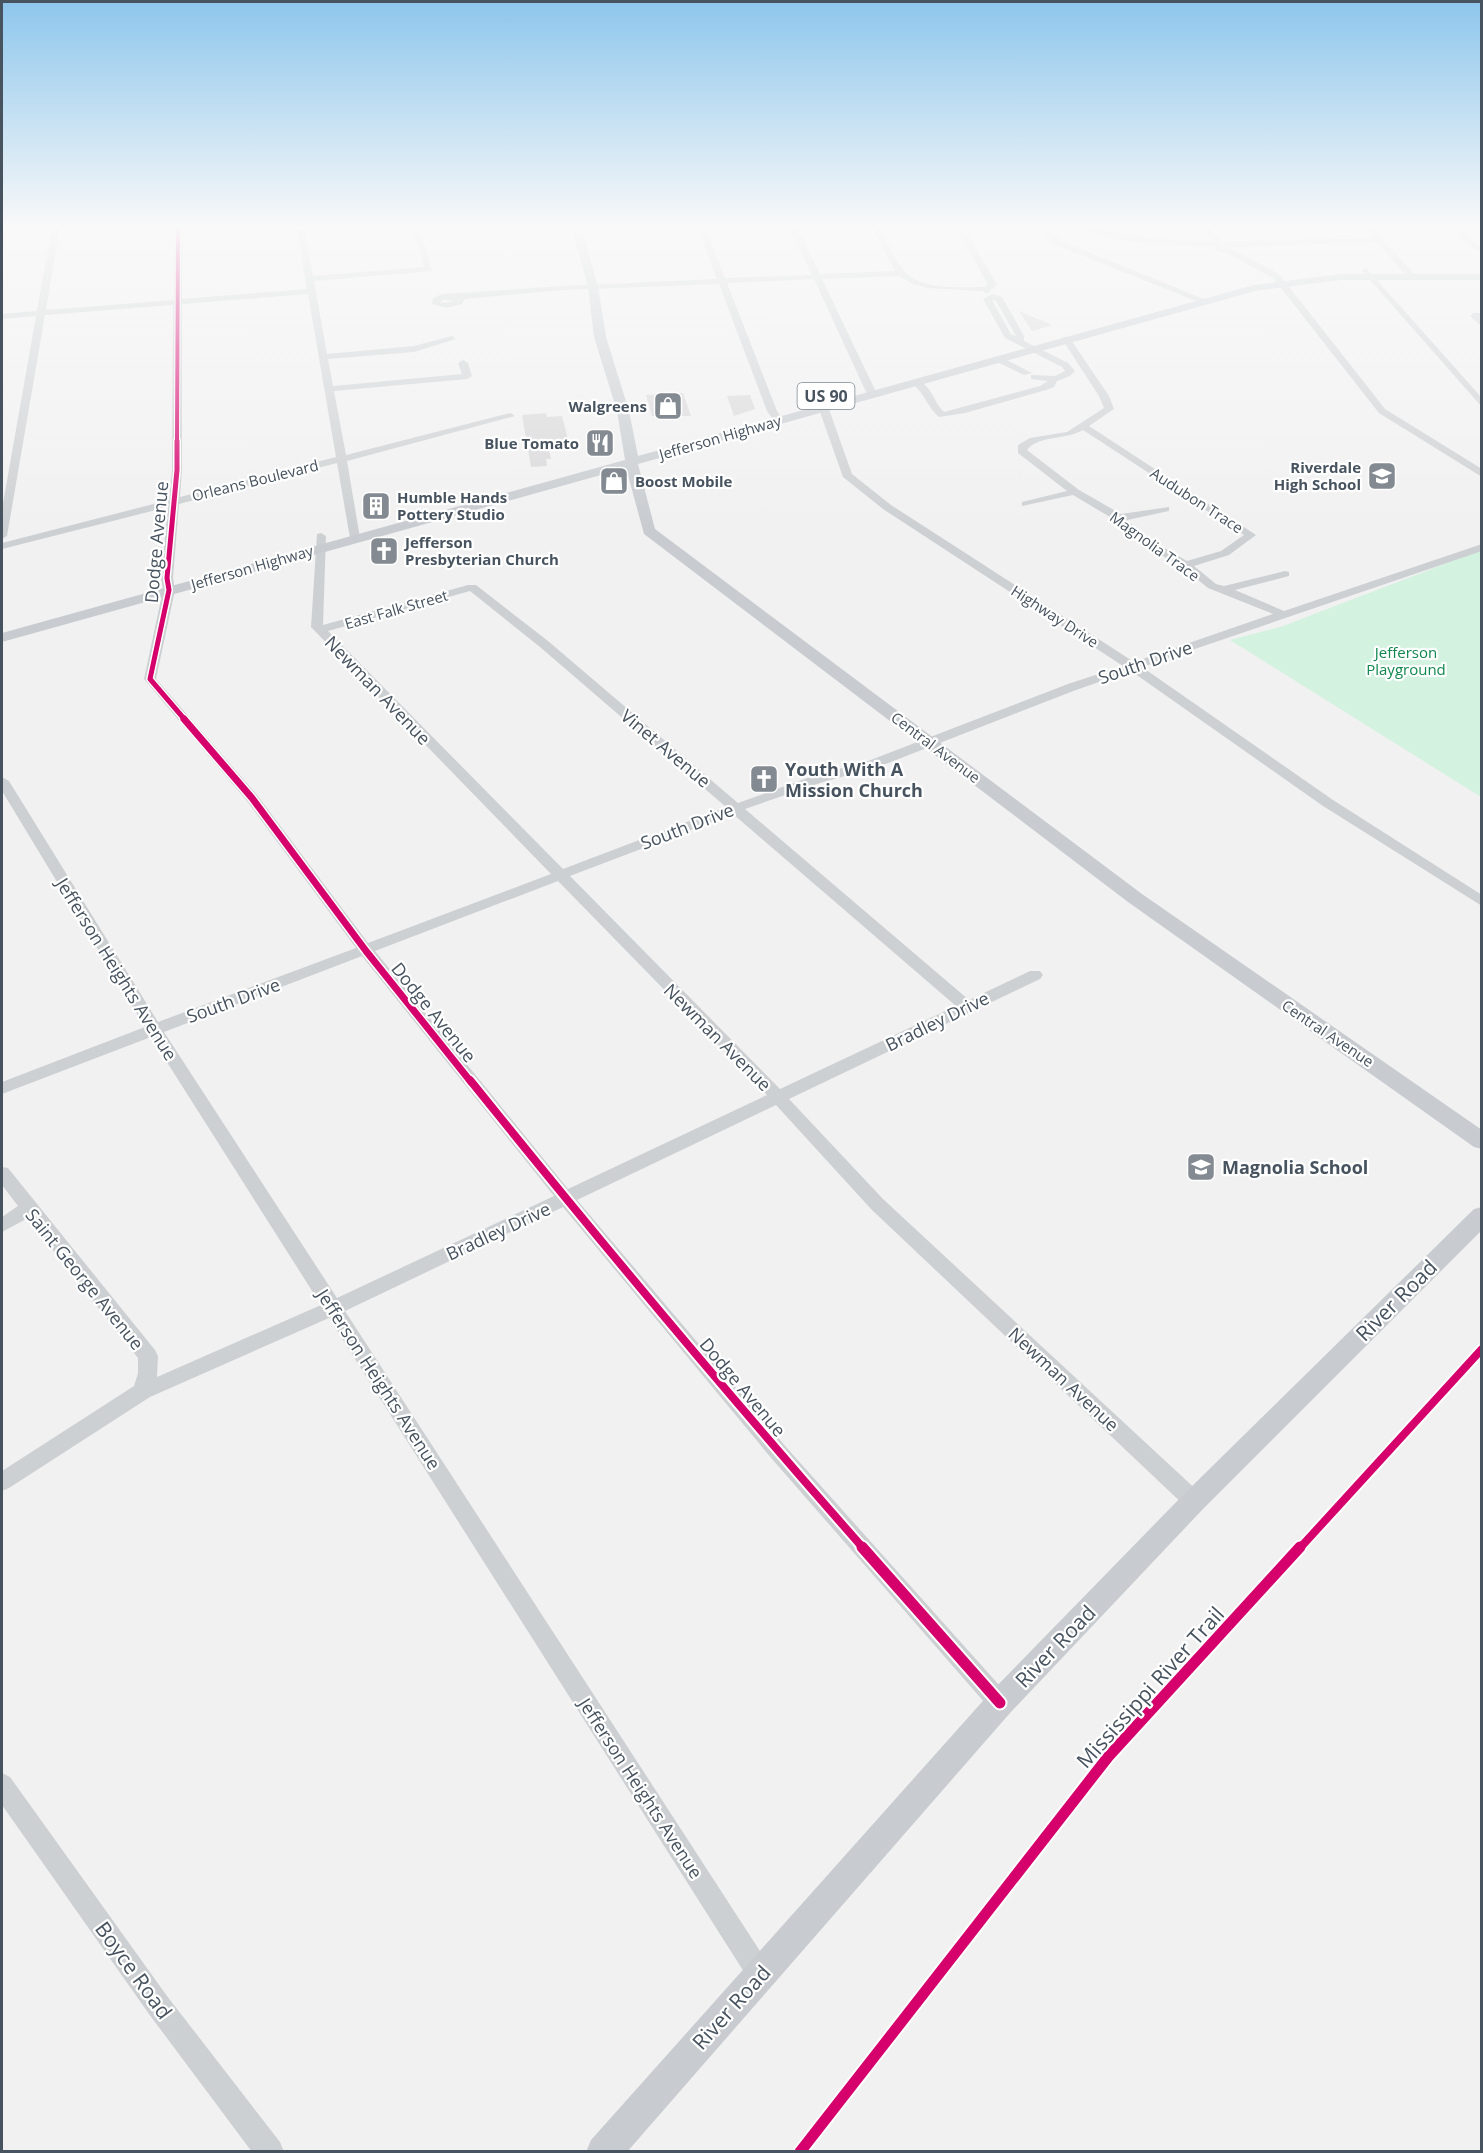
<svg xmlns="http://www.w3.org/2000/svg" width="1483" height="2153" font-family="'Open Sans',sans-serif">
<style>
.green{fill:#d4f2e0}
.building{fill:#d9d9db}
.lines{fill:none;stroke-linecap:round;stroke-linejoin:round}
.minor{fill:#cdd0d2;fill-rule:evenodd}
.major{fill:#c8ccd0;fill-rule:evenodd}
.cycleway-far4-casing{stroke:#fff;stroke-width:6}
.cycleway-far3-casing{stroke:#fff;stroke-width:8}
.cycleway-far2-casing{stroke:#fff;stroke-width:10}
.cycleway-far1-casing{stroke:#fff;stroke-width:12}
.cycleway-casing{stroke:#fff;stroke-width:15}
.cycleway-far4{stroke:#d6006c;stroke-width:4}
.cycleway-far3{stroke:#d6006c;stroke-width:5}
.cycleway-far2{stroke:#d6006c;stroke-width:7}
.cycleway-far1{stroke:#d6006c;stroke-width:8}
.cycleway{stroke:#d6006c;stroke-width:11}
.labels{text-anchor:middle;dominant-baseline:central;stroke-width:4.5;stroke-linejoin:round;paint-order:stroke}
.far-poi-label{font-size:15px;font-weight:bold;fill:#47535f;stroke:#fff;text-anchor:end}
.far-street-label{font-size:15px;fill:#47535f;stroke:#fff}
.far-park-label{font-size:15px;fill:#10884f;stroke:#fff}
.shield{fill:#fff;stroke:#7e878f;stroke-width:1.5}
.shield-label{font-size:16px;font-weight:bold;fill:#47535f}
.street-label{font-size:18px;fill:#47535f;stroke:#fff}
.poi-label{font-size:18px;font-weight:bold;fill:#47535f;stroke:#fff;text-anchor:start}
.near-street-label{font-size:21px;fill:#47535f;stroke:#fff}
</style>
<rect width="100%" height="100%" fill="#f2f1f1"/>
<!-- green -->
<polygon class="green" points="1481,550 1481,797 1230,640 1283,626"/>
<!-- building -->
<g class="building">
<polygon points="1019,311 1052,325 1032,331"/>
<polygon points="683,393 691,416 652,416 646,395"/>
<polygon points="750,395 755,409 734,416 727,396"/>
<polygon points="546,413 547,417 562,416 568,439 547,441 551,459 546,459 547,466 531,467 522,415"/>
<polygon points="622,473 625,486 604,487 602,477"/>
<polygon points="381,498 384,511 370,513 367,500"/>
</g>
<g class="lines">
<!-- minor -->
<g class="minor">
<path d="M52,226H60L46,310L174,300V226H182V299L307,289L296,226H304L313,276L424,267L412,226H420L432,271L314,281L327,354L414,346L452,336L456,339L414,352L328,359L333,386L462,374L458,363L463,360L468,363L472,376L467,379L334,391L346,455L510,413L515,416L347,461L360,538L359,540H351L350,538L337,463L179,504L173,578L175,590L156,679L257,795L368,943L551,874L311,627L317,534L321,533L326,536L323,625L468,585H476L548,641L738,803L813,776L868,761L1068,684L1123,666L883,509L843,477L815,398L817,396L825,398L852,474L891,505L1134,662L1273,614L1208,588L1182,567L1137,541L1115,520L1073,495L1022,506V502L1067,491L1018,453V445L1030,438L1067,432L1104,408L1099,396L1062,339L1063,337H1069L1109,396L1114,409L1089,426L1256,535L1229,555L1194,566L1216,584L1224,586L1285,571L1289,572V576L1235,590L1284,611L1482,544V551L1142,667L1333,800L1482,895V906L1323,806L1131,671L1076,690L878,767L823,782L745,809L969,1000L1030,971H1040L1043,975L1040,979L789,1099L883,1199L1201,1494L1204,1501L1201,1508L1194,1510L1187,1508L871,1209L776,1105L577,1200L786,1447L1008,1695L1012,1703L1008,1711L1000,1714L992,1711L772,1459L563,1207L345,1311L769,1965L773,1974L769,1983L760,1987L751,1983L329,1318L150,1397L9,1488L2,1491V1471L134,1386L138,1373V1358L28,1218L2,1232V1217L18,1206L2,1185V1167L8,1168L155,1350L158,1356L157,1377L321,1305L151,1037L2,1094V1082L145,1027L2,791V777L9,781L158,1022L356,948L247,801L144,679L163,590L161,578L168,507L2,549V543L169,500L172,470L173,305L45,315L7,536L2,539V509L36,316L2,319V314L37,311ZM308,294L336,457L180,497L182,470V304ZM1083,430L1244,535L1221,551L1187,561L1145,537L1127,520L1169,511V507L1121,514L1079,490L1027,450C1038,435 1067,440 1083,430ZM470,591L540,647L726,807L563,869L328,631ZM733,814L956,1006L780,1089L570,876ZM558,881L767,1095L568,1189L375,951ZM362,956L554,1196L337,1298L164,1032Z"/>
<path d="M697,226H705L725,278L812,275L789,226H797L820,274L895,271L871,226H879C887,240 892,256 902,268C918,291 959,287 984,287L988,284L955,226H963L997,285L987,294L983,291L927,288L913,284L899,276L822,279L877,394L872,397L867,394L814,279L727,283L777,411L783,420L778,423L775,422L767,411L719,284L563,290L465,299L462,304L446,308L432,304L433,298L442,294L563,286L717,279ZM443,300L456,301L440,303Z"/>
<polygon points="1039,226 1047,226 1062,241 1208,301 1201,303 1056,245 1046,237"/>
<path d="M1075,226H1089L1155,239L1214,242L1201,226H1209L1222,242H1229L1373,238L1363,226H1371L1415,275V279H1409L1377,242L1228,247L1279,274L1385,409L1482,469V477L1379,413L1273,278L1225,252L1222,253L1215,251L1216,246C1181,246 1104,243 1075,226Z"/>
<polygon points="1452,226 1460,226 1460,229 1482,248 1482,254 1453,232"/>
<polygon points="1366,268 1482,398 1482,407 1363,272 1362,270"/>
<path d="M992,294L1002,297L1024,336V341L1068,363L1075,371L1070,376L1057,381L1054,387L1046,390L965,413L939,417C927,407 925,393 912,384V380C930,379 933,402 944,412L1040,386L1048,381L1031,379V375L1055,376L1065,371L1062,367L1005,338L983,299ZM992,300L996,301L1016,336L1011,334Z"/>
<polygon points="1474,313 1482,313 1482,327 1470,316"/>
<polygon points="995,357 1001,357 1032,373 1024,375 995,361"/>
<polygon points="2,1773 10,1777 167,1996 280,2142 284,2152 252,2152 149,2014 2,1805"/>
</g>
<!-- major -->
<g class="major">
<polygon points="571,226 581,226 598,287 606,337 629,411 638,456 1254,285 1341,274 1482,274 1482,280 1341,280 1255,291 638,464 655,529 1142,894 1482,1130 1482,1149 1474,1147 1128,902 644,534 626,468 2,642 2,633 625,460 617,411 594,337 588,287"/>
<polygon points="1482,1207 1482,1230 1203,1509 1010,1713 627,2152 586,2152 591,2140 990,1693 1185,1493 1474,1209"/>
</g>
<!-- cycleway-far4 casing -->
<g class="cycleway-far4-casing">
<polyline id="cycleway-far4" points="177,442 178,226"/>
</g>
<!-- cycleway-far3 casing -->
<g class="cycleway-far3-casing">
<polyline id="cycleway-far3" points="177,441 177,470 167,578 169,590 150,679 186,721"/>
</g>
<!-- cycleway-far2 casing -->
<g class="cycleway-far2-casing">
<polyline id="cycleway-far2" points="184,719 252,798 366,951 471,1082"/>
</g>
<!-- cycleway-far1 casing -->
<g class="cycleway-far1-casing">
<g id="cycleway-far1">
<path d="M470,1080C598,1239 729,1396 864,1549"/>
<polyline points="1299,1549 1482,1349"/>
</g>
</g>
<!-- cycleway casing -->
<g class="cycleway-casing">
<g id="cycleway">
<polyline points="862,1547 1000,1703"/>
<polyline points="800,2152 1108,1757 1300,1547"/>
</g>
</g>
<!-- cycleway-far4 -->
<use href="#cycleway-far4" class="cycleway-far4"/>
<!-- cycleway-far3 -->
<use href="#cycleway-far3" class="cycleway-far3"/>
<!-- cycleway-far2 -->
<use href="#cycleway-far2" class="cycleway-far2"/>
<!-- cycleway-far1 -->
<use href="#cycleway-far1" class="cycleway-far1"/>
<!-- cycleway -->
<use href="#cycleway" class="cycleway"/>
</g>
<!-- sky -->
<linearGradient id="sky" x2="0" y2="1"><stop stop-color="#8dc6ec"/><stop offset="0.43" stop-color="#f9f9f9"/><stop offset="1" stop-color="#f9f9f9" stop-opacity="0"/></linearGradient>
<rect width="1483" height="527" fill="url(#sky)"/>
<!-- icons -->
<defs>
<g id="shop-square" transform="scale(1.5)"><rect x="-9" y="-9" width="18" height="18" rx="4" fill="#838a92" stroke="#fff"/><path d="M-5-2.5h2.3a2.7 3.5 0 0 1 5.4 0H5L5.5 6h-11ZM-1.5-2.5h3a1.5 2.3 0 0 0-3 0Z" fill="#fff"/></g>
<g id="restaurant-square" transform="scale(1.5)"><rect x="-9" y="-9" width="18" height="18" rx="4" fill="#838a92" stroke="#fff"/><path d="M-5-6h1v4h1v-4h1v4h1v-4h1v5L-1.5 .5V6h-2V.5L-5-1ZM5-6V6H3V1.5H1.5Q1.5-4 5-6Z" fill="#fff"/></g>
<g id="school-square" transform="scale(1.5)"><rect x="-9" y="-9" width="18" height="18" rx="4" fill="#838a92" stroke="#fff"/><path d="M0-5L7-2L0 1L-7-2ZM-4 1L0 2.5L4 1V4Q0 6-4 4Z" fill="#fff"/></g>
<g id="building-square" transform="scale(1.5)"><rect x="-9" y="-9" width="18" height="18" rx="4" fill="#838a92" stroke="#fff"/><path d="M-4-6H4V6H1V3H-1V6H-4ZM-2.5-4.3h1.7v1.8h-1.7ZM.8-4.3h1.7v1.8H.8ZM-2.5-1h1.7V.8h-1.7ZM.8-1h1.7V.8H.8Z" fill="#fff"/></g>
<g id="church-square" transform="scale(1.5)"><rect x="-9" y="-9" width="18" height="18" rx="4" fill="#838a92" stroke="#fff"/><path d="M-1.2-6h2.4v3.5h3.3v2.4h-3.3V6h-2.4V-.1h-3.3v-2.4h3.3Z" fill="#fff"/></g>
</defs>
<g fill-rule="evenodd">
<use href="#shop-square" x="668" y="406"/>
<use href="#restaurant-square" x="600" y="443"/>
<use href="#school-square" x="1382" y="476"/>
<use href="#shop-square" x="614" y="481"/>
<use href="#building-square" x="376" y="506"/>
<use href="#church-square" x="384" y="551"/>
<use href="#church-square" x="764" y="779"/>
<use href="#school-square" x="1201" y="1167"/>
</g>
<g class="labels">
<!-- far-poi labels -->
<g class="far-poi-label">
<text x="647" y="406">Walgreens</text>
<text x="579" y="443">Blue Tomato</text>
<text x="1361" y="467">Riverdale<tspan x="1361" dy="17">High School</tspan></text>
<text x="635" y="481" text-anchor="start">Boost Mobile</text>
<text x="397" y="497" text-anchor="start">Humble Hands<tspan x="397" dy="17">Pottery Studio</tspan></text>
<text x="405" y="542" text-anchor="start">Jefferson<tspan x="405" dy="17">Presbyterian Church</tspan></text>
</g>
<!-- far-street labels -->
<g class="far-street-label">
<text transform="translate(720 437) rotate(-16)">Jefferson Highway</text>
<text transform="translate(255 480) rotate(-14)">Orleans Boulevard</text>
<text transform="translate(1197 500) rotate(33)">Audubon Trace</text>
<text transform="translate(1155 546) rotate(36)">Magnolia Trace</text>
<text transform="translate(252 567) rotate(-16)">Jefferson Highway</text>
<text transform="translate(396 609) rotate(-16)">East Falk Street</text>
<text transform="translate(1055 616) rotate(33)">Highway Drive</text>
<text transform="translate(936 747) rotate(37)">Central Avenue</text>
<text transform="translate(1328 1033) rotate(34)">Central Avenue</text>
</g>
<!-- far-park labels -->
<g class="far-park-label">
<text x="1406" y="652">Jefferson<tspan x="1406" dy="17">Playground</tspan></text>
</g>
<!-- shield labels -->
<rect class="shield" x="797.5" y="383" width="57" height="26" rx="4.5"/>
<g class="shield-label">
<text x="826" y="396">US 90</text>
</g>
<!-- street labels -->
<g class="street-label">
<text transform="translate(156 542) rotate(-85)">Dodge Avenue</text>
<text transform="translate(1145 662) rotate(-19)">South Drive</text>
<text transform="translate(378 690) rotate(46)">Newman Avenue</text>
<text transform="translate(666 748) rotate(40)">Vinet Avenue</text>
<text transform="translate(687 826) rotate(-21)">South Drive</text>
<text transform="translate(117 969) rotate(58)">Jefferson Heights Avenue</text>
<text transform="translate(233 1000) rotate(-20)">South Drive</text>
<text transform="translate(434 1012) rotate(51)">Dodge Avenue</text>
<text transform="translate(937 1021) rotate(-26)">Bradley Drive</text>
<text transform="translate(718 1037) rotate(45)">Newman Avenue</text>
<text transform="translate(498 1231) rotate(-25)">Bradley Drive</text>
<text transform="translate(85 1279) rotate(51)">Saint George Avenue</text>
<text transform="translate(379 1379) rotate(57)">Jefferson Heights Avenue</text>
<text transform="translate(1064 1379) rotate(43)">Newman Avenue</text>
<text transform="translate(743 1387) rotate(50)">Dodge Avenue</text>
<text transform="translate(641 1788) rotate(57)">Jefferson Heights Avenue</text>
</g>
<!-- poi labels -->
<g class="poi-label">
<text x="785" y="769">Youth With A<tspan x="785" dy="21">Mission Church</tspan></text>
<text x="1222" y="1167">Magnolia School</text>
</g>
<!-- near-street labels -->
<g class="near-street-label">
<text transform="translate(1396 1300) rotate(-45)">River Road</text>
<text transform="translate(1055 1646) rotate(-46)">River Road</text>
<text transform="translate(1150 1687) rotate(-48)">Mississippi River Trail</text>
<text transform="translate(134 1970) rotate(54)">Boyce Road</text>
<text transform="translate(731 2007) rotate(-48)">River Road</text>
</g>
</g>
<!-- border -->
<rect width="1483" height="2153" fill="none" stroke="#47535f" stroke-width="6"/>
</svg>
